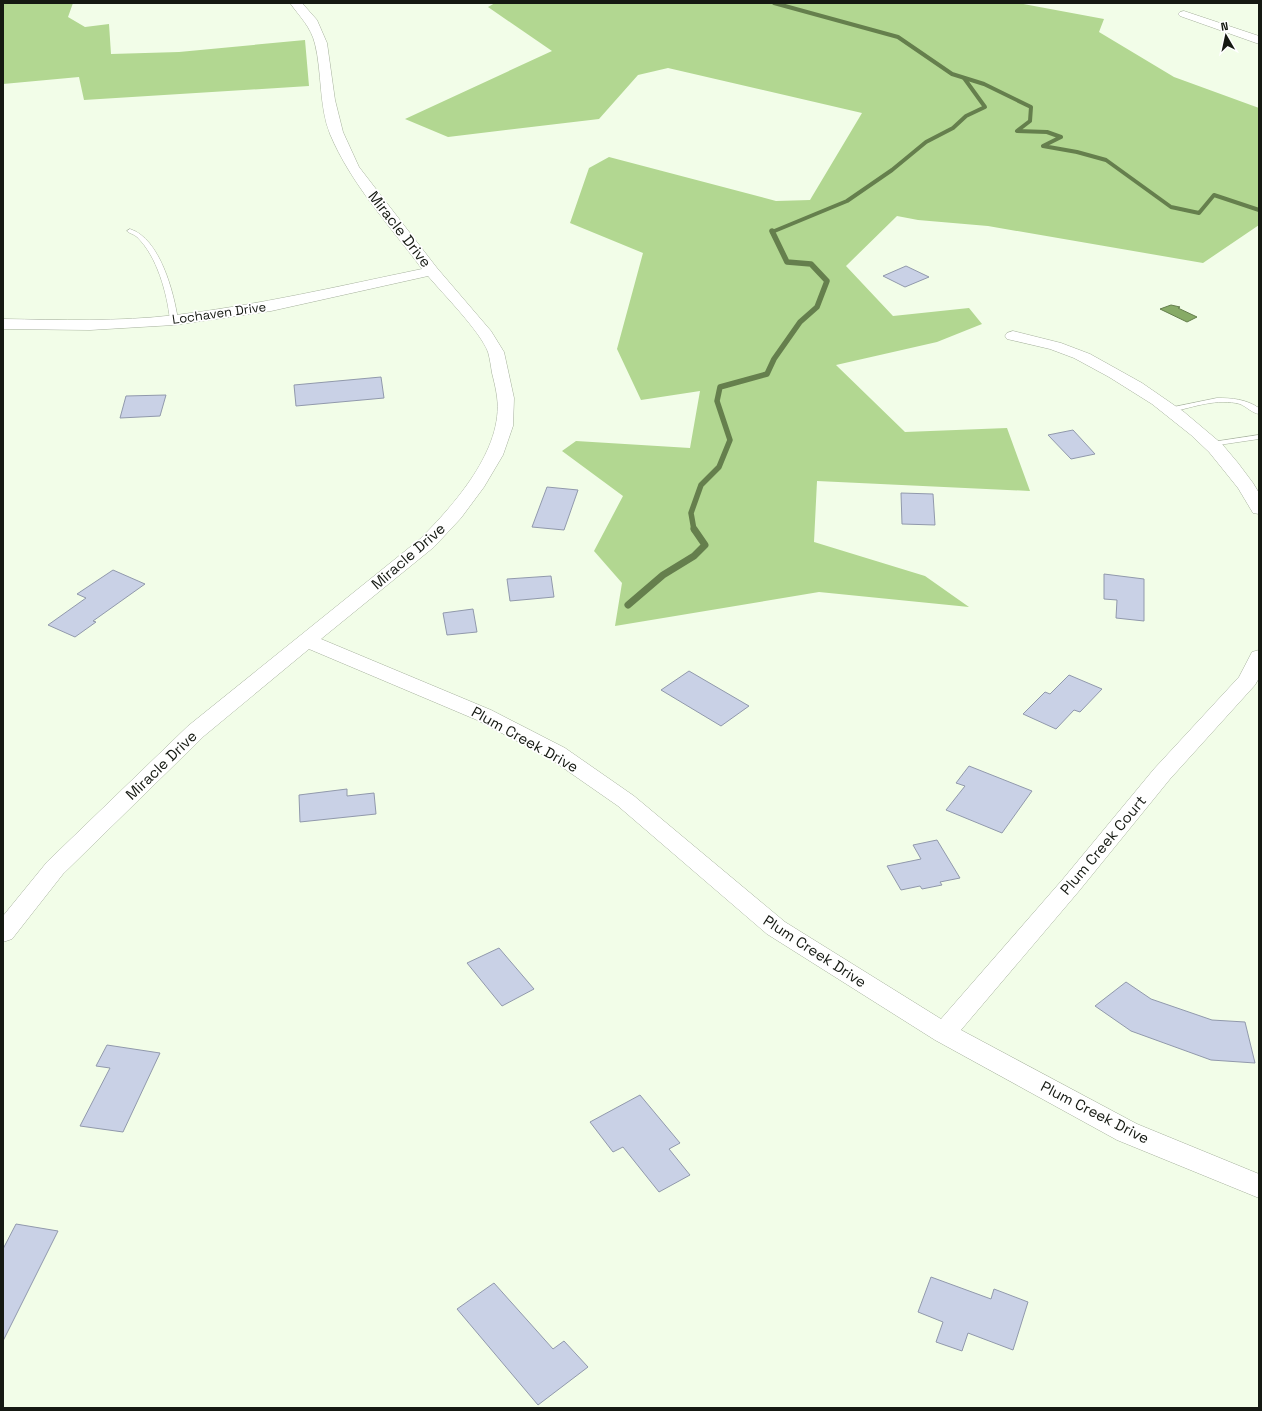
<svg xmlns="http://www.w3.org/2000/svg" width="1262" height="1411" font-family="'Space Grotesk',sans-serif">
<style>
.green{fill:#b2d791}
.water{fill:#87ab66;stroke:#657f4d}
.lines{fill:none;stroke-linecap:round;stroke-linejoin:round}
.stream-far2{stroke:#657f4d;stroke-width:4}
.stream-far1{stroke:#657f4d;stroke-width:5.5}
.stream{stroke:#657f4d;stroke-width:7}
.building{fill:#c9d1e6;stroke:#9199ac}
.service-casing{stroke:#a6b19d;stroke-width:1}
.minor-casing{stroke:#a6b19d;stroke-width:1}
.service{fill:#fff;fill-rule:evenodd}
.minor{fill:#fff;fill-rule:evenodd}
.labels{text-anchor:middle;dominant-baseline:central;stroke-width:3.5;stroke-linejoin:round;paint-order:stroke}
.far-street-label{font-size:13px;fill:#151912;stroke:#fff}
.street-label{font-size:15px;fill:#151912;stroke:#fff}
</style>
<rect width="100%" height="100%" fill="#f2fde8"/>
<!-- green -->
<g class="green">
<polygon points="3,3 73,3 68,17 85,27 109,24 111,54 179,52 305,40 309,86 84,100 79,77 3,84"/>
<polygon points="495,3 1018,3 1104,19 1099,32 1174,77 1259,108 1259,225 1203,263 988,226 918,220 897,216 846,266 893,316 969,308 982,324 937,342 836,365 905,432 1007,428 1030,491 817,481 814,542 925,576 969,607 819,592 615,626 622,583 594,551 623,496 562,451 576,441 690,448 700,391 641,400 617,349 643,253 570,223 589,168 609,157 776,201 810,200 862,113 668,68 638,75 599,119 448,137 405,119 552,51 488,7"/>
</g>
<!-- water -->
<polygon class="water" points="1171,305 1180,307 1178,308 1197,317 1187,322 1160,309"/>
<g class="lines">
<!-- stream-far2 -->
<g class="stream-far2">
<polyline points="774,3 898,37 952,74 984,84 1031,107 1030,121 1017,131 1047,132 1061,137 1043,146 1077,152 1106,160 1171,207 1199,213 1214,195 1259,210"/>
<polyline points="772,232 847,201 892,170 926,142 953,128 966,116 985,107 964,78"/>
</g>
<!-- stream-far1 -->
<polyline class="stream-far1" points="694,530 691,513 701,485 719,467 730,440 717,401 720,387 767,374 774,359 800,322 817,307 827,281 811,264 787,262 772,231"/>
<!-- stream -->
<polyline class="stream" points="628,605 663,575 694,556 705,545 694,529"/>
</g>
<!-- building -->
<g class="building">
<polygon points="906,266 929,277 905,287 883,276"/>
<polygon points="381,377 384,398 296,406 294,385"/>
<polygon points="166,395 160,416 120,418 126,396"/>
<polygon points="1073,430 1095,454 1071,459 1048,435"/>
<polygon points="547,487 578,490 564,530 532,527"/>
<polygon points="901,493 933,494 935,525 902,524"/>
<polygon points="113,570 145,584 93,621 96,622 75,637 48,625 86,598 77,594"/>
<polygon points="1104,574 1144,579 1144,621 1116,618 1117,600 1104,599"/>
<polygon points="551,576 554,597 510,601 507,579"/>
<polygon points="473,609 477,632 447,635 443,613"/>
<polygon points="689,671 749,706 721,726 661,690"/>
<polygon points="1069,675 1102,689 1080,712 1074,710 1056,729 1023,714 1045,692 1050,694"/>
<polygon points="969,766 1032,791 1002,833 946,810 965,786 956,783"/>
<polygon points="347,789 347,796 374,793 376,814 300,822 299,795"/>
<polygon points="937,840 960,878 940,882 942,885 922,889 920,886 901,890 887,866 921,859 913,845"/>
<polygon points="499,948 534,989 502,1006 467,963"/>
<polygon points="1126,982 1151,999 1212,1020 1245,1022 1255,1063 1211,1060 1131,1031 1095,1006"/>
<polygon points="107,1045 160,1053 123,1132 80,1126 110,1068 96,1066"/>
<polygon points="640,1095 680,1143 669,1149 690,1175 659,1192 623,1147 613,1152 590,1122"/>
<polygon points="16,1224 58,1231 3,1341 3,1249"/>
<polygon points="931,1277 991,1299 994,1289 1028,1302 1013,1350 968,1333 962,1351 936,1342 943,1322 918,1312"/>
<polygon points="494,1283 553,1349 564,1341 588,1367 538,1405 457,1309"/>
</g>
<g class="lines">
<!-- service casing -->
<g class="service-casing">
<g id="service">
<path d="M130,229C160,238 174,293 178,320L177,322H171L170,320C167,293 157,256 137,237C134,234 130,234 127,231Z"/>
<path d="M1217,398C1232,398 1246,399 1259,408V414C1252,413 1247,407 1240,404C1218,398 1193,407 1172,412L1168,410L1169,408Z"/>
<polygon points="1259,435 1259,439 1212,446 1208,444 1212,442"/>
</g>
</g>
<!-- minor casing -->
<g class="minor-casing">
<g id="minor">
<path d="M290,3H302L317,20L327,43L335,100L343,132L359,167L437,268L491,331L504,352L514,398L513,426L503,455L484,487L461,518L434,547L321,639L491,710L565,748L634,796L785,922L941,1019L1063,879L1154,769L1239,677L1252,652L1259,650V678L1255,685L1170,779L1079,891L961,1030L1137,1124L1259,1174V1198L1117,1140L935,1040L767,934L618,806L549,758L477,720L309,649L204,736L63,874L12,939L3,942V916L47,862L188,726L420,539C454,505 504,449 497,397C496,389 494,381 492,373C491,367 490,359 488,352C480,331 444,295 428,276L271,311L174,325L90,330L3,329V319C60,320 118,322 176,315C259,305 340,286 422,269C390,226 351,184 330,134C319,107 322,72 315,44C311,27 300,17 290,3Z"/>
<polygon points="1184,11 1259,36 1259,44 1180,16 1178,14 1180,12"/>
<polygon points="1013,331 1061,343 1090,354 1142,383 1184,412 1222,444 1238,463 1253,483 1259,493 1259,514 1253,513 1238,488 1209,452 1191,435 1152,404 1109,377 1074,358 1050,349 1007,339 1005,336 1007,333"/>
</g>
</g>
<!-- service -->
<use href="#service" class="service"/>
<!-- minor -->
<use href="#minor" class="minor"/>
</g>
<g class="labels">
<!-- far-street labels -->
<g class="far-street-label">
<text transform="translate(219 313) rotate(-8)">Lochaven Drive</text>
</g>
<!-- street labels -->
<g class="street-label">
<text transform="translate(400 229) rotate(52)">Miracle Drive</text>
<text transform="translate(408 556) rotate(-41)">Miracle Drive</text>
<text transform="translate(525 739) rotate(29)">Plum Creek Drive</text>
<text transform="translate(161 765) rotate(-44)">Miracle Drive</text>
<text transform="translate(1103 845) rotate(-50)">Plum Creek Court</text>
<text transform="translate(815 951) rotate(33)">Plum Creek Drive</text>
<text transform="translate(1095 1112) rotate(27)">Plum Creek Drive</text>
</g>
</g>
<!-- border -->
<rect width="1262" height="1411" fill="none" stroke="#151912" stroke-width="8"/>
<!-- north arrow -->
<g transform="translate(1226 36) rotate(351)" stroke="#ffffff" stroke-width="3" paint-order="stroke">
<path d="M0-3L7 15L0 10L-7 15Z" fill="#151912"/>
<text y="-6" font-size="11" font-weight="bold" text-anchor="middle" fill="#151912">N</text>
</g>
</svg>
